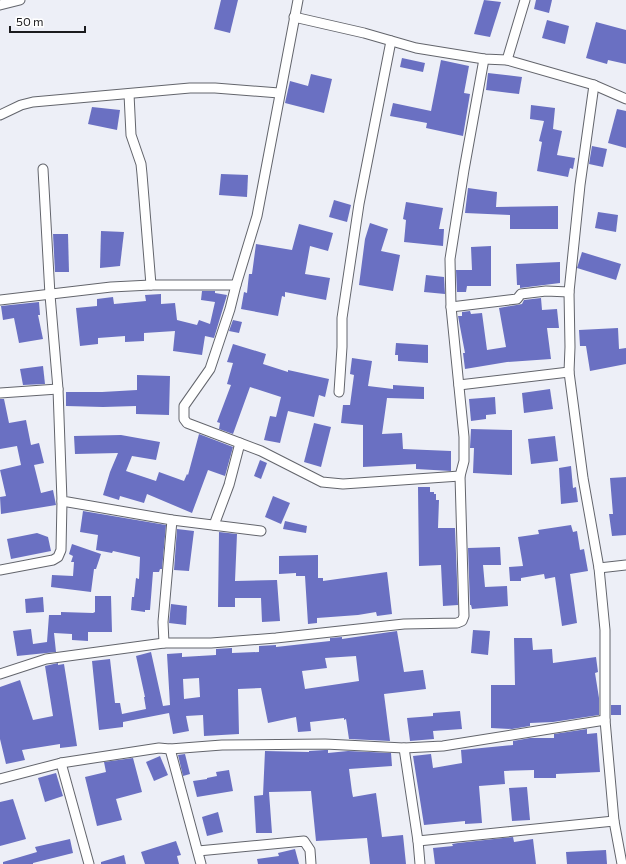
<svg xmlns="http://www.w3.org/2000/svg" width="626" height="864" font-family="Commissioner,sans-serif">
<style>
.building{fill:#6a70c2;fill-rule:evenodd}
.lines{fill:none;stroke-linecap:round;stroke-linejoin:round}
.minor-casing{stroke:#63656c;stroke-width:11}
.minor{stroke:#fff;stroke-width:9}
</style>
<rect width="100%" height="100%" fill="#edeff7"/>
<!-- building -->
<g class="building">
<polygon points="221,0 238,0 230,33 214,29"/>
<polygon points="484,0 501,2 490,37 474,34"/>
<polygon points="536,0 552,0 549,13 534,9"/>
<polygon points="547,20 569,26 565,44 542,38"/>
<polygon points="596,22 626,30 626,64 608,60 607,64 586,58"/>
<polygon points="402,58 425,63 423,72 400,67"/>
<polygon points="441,60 469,66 464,93 470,94 463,136 426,128 427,123 390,116 393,103 431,111"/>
<polygon points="488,73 522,77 519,94 486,90"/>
<polygon points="311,74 332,79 324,113 285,103 290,81 308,86"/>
<polygon points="531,105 555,108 553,129 562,131 557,155 575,158 573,169 570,168 568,177 537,171 542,142 539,141 544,121 530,119"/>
<polygon points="92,107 120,110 117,130 88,124"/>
<polygon points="617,109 626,111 626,148 608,143"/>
<polygon points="592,146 607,149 603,167 589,164"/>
<polygon points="221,174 248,175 247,197 219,195"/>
<polygon points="468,188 497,192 496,207 558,206 558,229 510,229 510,215 465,213"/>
<polygon points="334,200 351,205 347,222 329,217"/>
<polygon points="406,202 443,208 439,229 444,229 443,246 404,242 406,220 403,219"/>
<polygon points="598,212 618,215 616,232 595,228"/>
<polygon points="370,223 388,229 381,251 400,255 393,291 359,285 365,239"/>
<polygon points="299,224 333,233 328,251 310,246 305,274 330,278 326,300 285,292 285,297 282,296 278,316 241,309 244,292 247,293 249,274 252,274 256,244 292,250"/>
<polygon points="101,231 124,232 120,266 100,268"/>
<polygon points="53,234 68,234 69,272 55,272"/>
<polygon points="491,246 491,286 467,286 466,292 457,292 456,270 472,270 471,247"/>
<polygon points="582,252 621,264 616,280 577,268"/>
<polygon points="560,262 560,283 520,288 520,285 517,285 516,264"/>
<polygon points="426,275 444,277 445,294 424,292"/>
<polygon points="202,291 215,291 215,293 227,295 214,338 205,336 202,355 173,351 175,331 144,333 144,341 125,342 125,336 98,338 98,344 80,346 76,308 97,306 97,299 113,297 114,304 146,301 145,295 161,294 161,304 175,303 177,320 197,325 199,320 210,324 215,302 201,300"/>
<polygon points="541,298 542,310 557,309 559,328 547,328 551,359 507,362 465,369 463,353 465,353 458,316 462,316 462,312 470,311 471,314 482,313 487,350 506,347 499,308 522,304 524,300"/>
<polygon points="39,302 40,315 38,315 43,339 19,343 14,318 3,320 1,306"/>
<polygon points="233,320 242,322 239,333 229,331"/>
<polygon points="618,328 619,349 626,348 626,364 590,371 586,346 580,346 579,330"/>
<polygon points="396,343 428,345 428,363 398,361 398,355 395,355"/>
<polygon points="233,344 266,354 263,364 288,372 288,370 329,379 325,397 319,395 314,417 288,411 280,443 264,440 270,416 276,417 281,397 250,387 233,434 219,429 220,423 217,422 231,385 227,384 233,363 227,362"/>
<polygon points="352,358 372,361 368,386 393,389 393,385 424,387 424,399 387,398 382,434 402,433 403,449 451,451 451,471 416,469 416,464 363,467 363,425 341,423 343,405 350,405 354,375 350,374"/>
<polygon points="43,366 45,384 23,385 20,369"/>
<polygon points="137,375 170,376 169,415 136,414 136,406 103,407 66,406 66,392 102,392 137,390"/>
<polygon points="550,389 553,409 524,413 522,393"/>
<polygon points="495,397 496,414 486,415 486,419 471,421 469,399"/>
<polygon points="0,399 4,399 9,423 26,420 31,445 39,443 44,463 34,465 41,493 53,490 56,505 1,514 0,497 6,496 0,470 21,465 17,446 0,449"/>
<polygon points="314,423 331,427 321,467 304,462"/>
<polygon points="471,429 512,430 512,475 473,473 474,448 470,448"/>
<polygon points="199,434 233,447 225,476 208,470 192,513 147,494 144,503 120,496 119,500 103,495 110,472 118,453 75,454 74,436 121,435 160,442 156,460 132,456 126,471 156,481 159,472 184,481 187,474 188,475"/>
<polygon points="555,436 558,461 531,464 528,439"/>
<polygon points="260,460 267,463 261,479 254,476"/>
<polygon points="571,466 573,488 576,487 578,502 561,504 559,468"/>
<polygon points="626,477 626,535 612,536 609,514 613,514 610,478"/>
<polygon points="418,487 430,487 430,492 434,492 434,494 436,494 436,500 439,500 438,528 455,528 458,605 443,606 441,565 419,566"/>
<polygon points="273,496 290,503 281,524 265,517"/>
<polygon points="83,511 166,525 162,569 160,569 159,572 153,572 150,610 145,610 145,612 131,610 132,597 134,597 136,578 139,579 140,557 113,551 112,553 96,550 98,535 80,532"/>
<polygon points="285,521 307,526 306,533 283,529"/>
<polygon points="571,525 573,532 577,531 580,550 584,549 588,571 570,574 577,623 562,626 555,577 545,579 544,574 521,578 521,581 510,581 509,567 523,566 518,537 539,534 538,530"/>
<polygon points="177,529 194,531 189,571 174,570"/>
<polygon points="219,532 237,534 235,581 277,580 280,621 262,622 261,598 235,598 235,607 218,607"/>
<polygon points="37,533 48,537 51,551 11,559 7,539"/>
<polygon points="72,544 101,554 96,569 94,569 91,592 51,587 52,575 73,576 74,562 71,562 73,556 69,554"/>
<polygon points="500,547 501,565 483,565 485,587 507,586 508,606 472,609 471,605 470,605 468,548"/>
<polygon points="318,555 318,578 323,578 323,581 387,572 392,614 377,616 376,612 358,615 317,618 317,623 308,624 305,576 296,576 296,573 279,574 279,556"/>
<polygon points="95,596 111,596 112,632 88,632 88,641 72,640 72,634 54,633 56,652 17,656 13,631 31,629 33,644 47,642 49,615 61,615 61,612 93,613 95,612"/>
<polygon points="43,597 44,612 26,613 25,599"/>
<polygon points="171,604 187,606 186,625 169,623"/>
<polygon points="473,630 490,631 488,655 471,653"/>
<path d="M397,631L404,672L423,670L426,689L384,694L390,741L349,739L346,719L344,720V718L310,722L311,731L298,732L296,717L268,723L261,688L238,689L239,734L204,736L203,715L186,716L189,731L173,734L169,713L123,722V727L99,730L92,661L110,659L115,703H120L122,714L146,709L144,697H145L136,656L151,652L163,706L170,705L167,654L182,653V657L216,655V649L232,648V653L259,652V646L276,645V647L330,641V638L342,637V639ZM356,656L359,681L305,689L302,671L327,668L325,658ZM199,678L200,697L184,699L183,679Z"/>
<polygon points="514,638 532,638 533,650 552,649 553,663 596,657 598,672 595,673 599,698 599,715 553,722 530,723 530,726 512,729 491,728 491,685 515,685"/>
<polygon points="58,663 58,665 64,664 77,746 60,748 60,744 22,750 25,760 6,764 0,739 0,687 20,680 33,720 53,716 45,666"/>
<rect x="611" y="705" width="10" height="10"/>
<polygon points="460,711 462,729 433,731 434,739 410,741 407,718 433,716 433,713"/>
<polygon points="587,729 587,734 597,733 600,772 556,774 556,778 534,778 534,770 504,771 505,784 479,786 482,823 465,824 465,821 424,825 413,756 431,754 433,768 462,763 461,750 513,745 513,741 530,738 554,738 554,734"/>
<polygon points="325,750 328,750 328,753 348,751 391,753 392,766 349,769 352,792 353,797 376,793 382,837 403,835 406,864 370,864 367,838 316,841 311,791 269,792 272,833 256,833 254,796 263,795 265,751 309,752 309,751"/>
<polygon points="185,754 190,774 183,776 178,755"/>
<polygon points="160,756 168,775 154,781 146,762"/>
<polygon points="133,758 142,792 116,799 122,820 97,826 85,777 106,772 104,762"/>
<polygon points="229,770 233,791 197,797 193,781 207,779 207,778 217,776 216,772"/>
<polygon points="56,773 63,796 45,802 38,778"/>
<polygon points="527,787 530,820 512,821 509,788"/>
<polygon points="13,799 26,839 0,846 0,802"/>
<polygon points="218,812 223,832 207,836 202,817"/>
<polygon points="513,837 514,842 533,839 536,864 435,864 433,848 453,846 452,844 458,843"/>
<polygon points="70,839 73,853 33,863 33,864 3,864 3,862 37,852 35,847"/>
<polygon points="176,841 181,855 177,856 179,864 145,864 141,852"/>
<polygon points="295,849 299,864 258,864 257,859 279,856 278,853"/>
<polygon points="606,850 607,864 567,864 566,852"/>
<polygon points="124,855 126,864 101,864 101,862"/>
</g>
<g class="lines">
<!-- minor casing -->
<g class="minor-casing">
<g id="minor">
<polyline points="298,0 257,216 236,285 230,309 210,369 184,406 184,419 187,423 261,451 322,482 343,484 460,476"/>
<polyline points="0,5 20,0"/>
<polyline points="294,17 364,33 416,48 484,59 507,60 594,85 626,99"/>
<polyline points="507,60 525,0"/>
<polyline points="594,85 580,185 569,292 570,347 569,372 583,478 599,568 605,630 605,720 614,821 622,864"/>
<polyline points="129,94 131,135 141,164 142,174 151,285"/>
<polyline points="0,115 21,105 33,102 190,88 215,88 279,93"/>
<polyline points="43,169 50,295 58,389 62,501 172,520 261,531"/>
<polyline points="0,300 111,287 151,285 236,285"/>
<polyline points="451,307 517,299 521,294 546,291 569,292"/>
<polyline points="459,385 569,372"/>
<polyline points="339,392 342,347 342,318 359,204 391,41"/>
<polyline points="0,393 58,389"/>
<polyline points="214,525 229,485 240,443"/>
<polyline points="599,568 626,565"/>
<polyline points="0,570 53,560 58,557 61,550 62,501"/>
<polyline points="164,643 163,622 172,520"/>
<polyline points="0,674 46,659 164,643 211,643 276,638 404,624 457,623 462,621 464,616 460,476 464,461 464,437 451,307 450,259 464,170 484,59"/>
<polyline points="404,748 418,841 420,864"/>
<polyline points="170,749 201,864"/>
<polyline points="61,763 89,864"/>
<polyline points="0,779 61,763 159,748 170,749 222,745 325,744 404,748 443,746 605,720"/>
<polyline points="418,841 614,821"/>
<polyline points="198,851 304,841 310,850 311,864"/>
</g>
</g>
<!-- minor -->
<use href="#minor" class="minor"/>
</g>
<!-- scale -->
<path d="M10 26v6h75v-6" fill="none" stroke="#1b1b1e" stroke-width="2"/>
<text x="16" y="26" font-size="12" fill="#1b1b1e" stroke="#ffffff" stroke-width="3" paint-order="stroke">50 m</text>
</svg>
